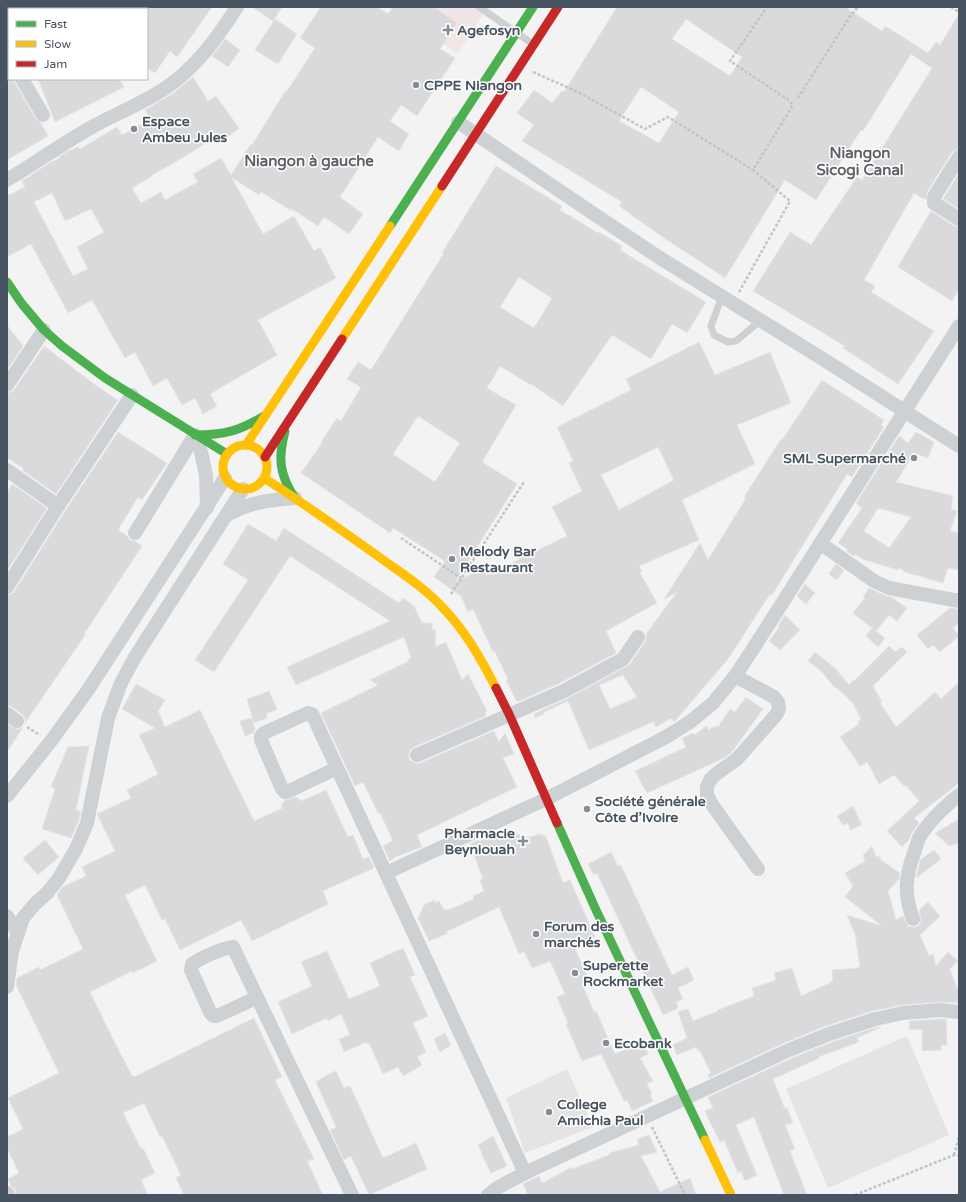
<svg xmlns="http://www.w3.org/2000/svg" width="966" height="1202" font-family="'Varela Round',sans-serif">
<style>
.education{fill:#e4e4e5}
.medical{fill:#f1e6e5}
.building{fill:#dadadc;stroke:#e4e5e5;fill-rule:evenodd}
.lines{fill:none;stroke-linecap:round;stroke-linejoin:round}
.path{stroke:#bbc8c4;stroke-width:2.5;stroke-dasharray:3 2;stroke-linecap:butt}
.lane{stroke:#ced1d4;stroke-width:7}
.street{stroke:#ced1d4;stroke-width:14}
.fast{stroke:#4caf50;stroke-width:9}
.slow{stroke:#ffc107;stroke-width:9}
.jam{stroke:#c62828;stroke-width:9}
.poi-dot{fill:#848c94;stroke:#fff;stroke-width:1.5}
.labels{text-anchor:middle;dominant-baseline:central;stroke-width:3;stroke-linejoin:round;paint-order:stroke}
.poi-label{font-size:14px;font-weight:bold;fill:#485461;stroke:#fff;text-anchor:start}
.neighbourhood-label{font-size:15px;font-weight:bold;fill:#5d6267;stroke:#fff}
</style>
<rect width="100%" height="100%" fill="#f3f3f3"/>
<!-- education -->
<g class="education">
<polygon points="907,1036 949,1135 828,1188 786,1089"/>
<polygon points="567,1069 593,1127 525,1153 506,1098"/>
</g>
<!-- medical -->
<polygon class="medical" points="387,7 488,7 458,53"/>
<!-- building -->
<g class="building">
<polygon points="147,7 212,7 177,57 170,51 155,73 147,68"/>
<polygon points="252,7 282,7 273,21"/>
<path d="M321,7H377L388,14L393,7H434L457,23L440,49L455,58L417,116L401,105L390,121L409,134L399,151L378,137L340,197L363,214L349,234L324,217L318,226L289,207L292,211L261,192L259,195L232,178L263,234L294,216L314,251L320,247L336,278L258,320L277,355L210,394L217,406L203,414L195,398L182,405L167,378L153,386L135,352L125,358L92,300L68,313L31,244L7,257V196L25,187L22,181L51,162L60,158L59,157L66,152L78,147L80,149L117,127L122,135L151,119L145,110L172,94L193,77L208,101L216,96L239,128L223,141L219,135L172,164L152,175V176L132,188L141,203L161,192L165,200L198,182L193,174L221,158L231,175L251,144L252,145L286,90L287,91L315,48L300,38ZM52,193L65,221L91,209L104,232L77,247L88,269L73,276L34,202Z"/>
<path d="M617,7H845L882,31L885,26L928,53L936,42L940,45L959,14V149L955,150L952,152L927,192L926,200L914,193L864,280L875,286L871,292L934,331L898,384L843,348L845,346L753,291L790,232L811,245L857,177L862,180L932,68L911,54L863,131L861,130L816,200L785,180L725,278L664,238L619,206L622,202L522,141L534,125L517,113L534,90L552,103L562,91L564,92ZM686,19L742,57L730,76L672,39ZM641,87L679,112L659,143L619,121Z"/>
<polygon points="275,19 297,34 278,64 255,50"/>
<polygon points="225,39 240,50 228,67 212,56"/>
<polygon points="7,67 9,70 9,79 14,79 15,83 36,119 41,123 48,136 7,160"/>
<polygon points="38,79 119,79 124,87 55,122"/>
<path d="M496,166L562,206L560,210L598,233L599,232L622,246L620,250L706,302L687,333L672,324L651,359L612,335L563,406L531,384V385L500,366L487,388L516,405L482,462L517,484L455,582L484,568L487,575L567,536L552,507L582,491L569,463L573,461L557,427L631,390L626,379L699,342L715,375L770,352L791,403L737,425L755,464L682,500L699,540L639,566L642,571L640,573L657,603L606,631L616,653L560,683L517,702L506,680L508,679L494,650L493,652L473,609L468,612L461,596L434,577L445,561L393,528L390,533L301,473L322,443L321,442L337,418L341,421L361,387L347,379L358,362L371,370L444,253H442ZM519,277L552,298L534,328L500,307ZM418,416L460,443L435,482L393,454ZM658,447L674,480L619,510L601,475Z"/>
<polygon points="959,173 959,209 943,199"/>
<polygon points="931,211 954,226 959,227 959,289 952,301 898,267"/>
<polygon points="7,325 23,346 7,370"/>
<polygon points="44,346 98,387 118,400 56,494 22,470 23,468 7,458 7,393 11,392 14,390"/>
<path d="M822,380L884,420L881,425L884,427L852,477L847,474L772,595L770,594L728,659L674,722L671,718L656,727L653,722L589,750L568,701L544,712V714L535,718L534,714L568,698L627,666L630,664L645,642L646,638V634L677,592L664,599L700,543L708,560L746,498L744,497L781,439L782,440ZM623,675L637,697L610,709L599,685Z"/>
<polygon points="118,432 167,463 142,500 138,497 118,530 127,536 130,540 135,541 142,546 84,634 85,635 25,723 25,718 22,714 12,707 7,706 7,595 11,594 14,592 65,511"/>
<path d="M916,432L934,442L928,458L914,453L896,482L953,496L951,509L957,511L950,531L959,533V570L948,568L943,583L905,572L900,568L898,570L862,559L855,554L854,556L846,551L847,549L838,543L862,508L856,503L899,436L908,443ZM878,508L911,517L889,548L864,531Z"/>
<polygon points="12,484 47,508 7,571 7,492"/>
<polygon points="248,524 276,541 284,528 399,603 403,598 414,606 422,623 432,623 432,630 436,630 435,647 446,642 462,680 468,674 487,711 485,712 486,716 414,747 410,750 409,754 409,759 412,762 416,763 420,763 494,731 499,742 505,733 514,754 503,758 517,787 417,835 422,847 395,857 390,861 383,846 393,841 380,813 378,813 363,782 355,786 321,713 378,685 370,680 409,661 408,659 411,658 404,637 296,685 287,667 390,621 290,556 214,672 195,660 248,580 223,564"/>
<polygon points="836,564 844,570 837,580 829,574"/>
<polygon points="805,584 815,593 806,604 797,596"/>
<polygon points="869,588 886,596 891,597 907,608 897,621 889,615 876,631 853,613 865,598 863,597"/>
<polygon points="950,608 957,609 959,611 959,623 953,628 959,636 940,652 933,645 928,649 917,635"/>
<polygon points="785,615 800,630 780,650 769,641 779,627 778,626"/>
<polygon points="872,628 885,638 878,647 866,636"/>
<polygon points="889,646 895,652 902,647 907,652 873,686 882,702 880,703 896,727 908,717 935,692 941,699 959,682 959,783 914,818 919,823 912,833 909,840 902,847 887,831 919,801 906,785 904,786 894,775 879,784 867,762 860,766 840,737 859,724 858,722 861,719 853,703 836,687 835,688 821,671 808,661 815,652 836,669 849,685 853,680 854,681"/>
<polygon points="136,684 165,700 158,711 165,727 200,710 254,821 283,808 281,806 285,800 296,797 302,801 326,790 348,837 353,835 363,859 369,857 374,868 323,891 328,904 252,941 241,920 180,950 165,919 162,920 145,885 125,895 157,961 133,973 132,971 90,992 116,1045 132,1076 133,1075 134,1077 254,1018 282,1077 275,1080 314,1159 307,1161 323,1195 184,1195 176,1178 181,1175 162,1136 160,1137 144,1103 123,1113 141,1149 143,1148 155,1173 141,1180 148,1195 16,1195 15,1189 11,1186 8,1179 19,1173 7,1148 7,1137 23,1129 8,1098 59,1073 16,985 17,978 39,967 40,970 83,949 57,895 62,887 86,876 82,867 115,851 97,814 131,798 127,790 158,774 139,735 155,728 122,709"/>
<polygon points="269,691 277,709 266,714 267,718 254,723 247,699"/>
<polygon points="746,697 763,709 731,753 724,758 647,793 635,771 686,747 682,738 693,733 695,735 706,726 709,730 712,727 714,728 715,726 718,727 730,709 735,712"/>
<polygon points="252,718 255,730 253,733 245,736 240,721"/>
<polygon points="7,724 16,729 20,729 23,727 7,752"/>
<polygon points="89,746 76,810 81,811 79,820 71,838 42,829 55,789 51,786 68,747"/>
<polygon points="853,806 862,825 850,830 848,823 843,825 837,816"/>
<polygon points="959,819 959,843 949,846 935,833"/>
<polygon points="502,830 506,839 518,834 526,838 540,834 546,837 563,883 570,880 595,937 574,946 590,983 583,986 594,1012 596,1011 615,1054 642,1042 648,1054 640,1058 653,1081 647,1084 652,1094 650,1095 653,1101 632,1111 627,1100 624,1101 601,1054 582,1061 566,1024 568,1023 557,997 565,994 550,961 532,968 524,951 519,954 499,907 446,932 447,934 429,941 418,918 424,905 434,900 435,903 439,901 444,910 447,909 448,910 474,899 473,896 484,891 480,880 483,879 470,844 479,839 479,841"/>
<polygon points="45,840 59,857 38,875 23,858"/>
<polygon points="872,846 876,857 879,856 881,860 900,873 899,879 888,891 896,920 903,916 908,926 912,927 916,927 920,924 921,920 919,910 928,902 940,916 920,935 929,956 933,954 936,966 948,952 958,961 950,969 957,988 959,988 959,1003 939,1002 902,1005 872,1011 826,1026 786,1042 709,1078 708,1074 711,1073 700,1051 698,1051 696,1047 677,1055 673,1045 687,1038 678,1012 688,1009 693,1021 718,1011 718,1010 754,996 752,988 776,980 774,973 792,968 801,996 830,983 830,981 833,981 832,970 858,968 858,967 860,967 855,934 847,915 882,926 845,897 853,886 845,873 865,861 863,855"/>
<polygon points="934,850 941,859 916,878 920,860"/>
<polygon points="611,852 618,866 621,865 672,975 688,967 694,980 678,988 683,999 676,1002 678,1008 663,1015 597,873 594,875 588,864"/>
<polygon points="403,948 415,975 410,977 428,1016 413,1023 426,1052 417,1057 422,1065 403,1076 398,1067 383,1074 369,1043 367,1044 367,1042 344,1052 339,1039 350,1035 341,1014 328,1021 327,1018 292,1034 278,1002 312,986 301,962 327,951 349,999 380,986 370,963"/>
<polygon points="940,1019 946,1019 947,1045 941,1045 941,1050 922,1051 922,1029 909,1030 909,1021"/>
<polygon points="877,1027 881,1027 857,1038 859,1042 818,1057 819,1058 773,1079 785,1109 787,1108 793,1123 785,1125 795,1149 790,1151 807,1195 784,1195 754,1117 736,1125 757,1175 745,1181 741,1171 738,1173 724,1140 720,1142 710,1122 705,1111 713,1108 708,1097 792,1058 832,1042"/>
<polygon points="445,1033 451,1045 440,1052 434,1039"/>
<polygon points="336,1071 344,1088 350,1086 383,1158 416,1143 427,1169 369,1195 351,1156 344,1160 330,1130 336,1127 316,1082 327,1075"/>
<polygon points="649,1135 657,1152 641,1156 660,1192 690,1178 696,1195 528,1195 523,1184 539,1176 542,1183 572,1167 572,1169 609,1155 609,1153 639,1145 637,1139"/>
<polygon points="493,1136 507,1166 491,1173 481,1153 482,1152 478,1145"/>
</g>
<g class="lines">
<!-- path -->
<g class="path">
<polyline points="951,7 959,12"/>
<polyline points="533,72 578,92 645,129 668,117 753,170"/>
<polyline points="798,98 851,15 858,7"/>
<polyline points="739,292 790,201 753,170 793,105 787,99 730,61 767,7"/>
<polyline points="401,538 461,578"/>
<polyline points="451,594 524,482"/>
<polyline points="27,727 40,735"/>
<polyline points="652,1127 685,1195"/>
<polyline points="954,1155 959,1137"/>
<polyline points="855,1195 954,1155 959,1156"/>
</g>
<!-- lane -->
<g class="lane">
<polyline points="479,7 533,44"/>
<polyline points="722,296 711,326 714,335 728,342 736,341 761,320"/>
</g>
<!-- street -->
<g class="street">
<polyline points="97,7 98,9"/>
<polyline points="80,9 84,7"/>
<polyline points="7,52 9,55"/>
<polyline points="22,79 43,115"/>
<polyline points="458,122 588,210 660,258 826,361 959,446"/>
<polyline points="959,157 934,197 934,203 959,219"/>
<path d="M7,180C36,163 63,143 92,127C117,113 144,103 167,87C196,67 218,37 237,7"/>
<polyline points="7,385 44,330"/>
<polyline points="195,435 201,452 206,475 207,508"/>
<polyline points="7,470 58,506"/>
<path d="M227,515C251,502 268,500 295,498"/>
<polyline points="135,533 195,435"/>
<polyline points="820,543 874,581 889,588 959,601"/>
<polyline points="7,587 58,506 132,395"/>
<polyline points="735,676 774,697 778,702 779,709 776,715 737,759 716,774 710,780 707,787 707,795 711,803 758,869"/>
<polyline points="7,714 17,721"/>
<polyline points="417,755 564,691 623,659 638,637"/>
<polyline points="337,768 289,791 285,792 282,789 261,740 261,736 264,733 308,713 312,714 313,716 525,1173"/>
<polyline points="7,796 51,741 88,690 225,478"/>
<polyline points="386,873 546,799 666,737 690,722 713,703 735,676 751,652 959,326"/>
<polyline points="7,916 18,933"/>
<path d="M913,919C904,895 905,877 914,853C916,848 917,843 919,838C929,821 944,807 959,795"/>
<polyline points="7,987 12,951 23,918 35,904 48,892 59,878 76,849 87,823 108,718 121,683 135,657 243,489"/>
<path d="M256,998L217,1016H213L210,1012L191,970L192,964C201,958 222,948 233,947L352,1195"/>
<polyline points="7,1193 8,1195"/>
<polyline points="488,1195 497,1188 525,1173 789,1050 829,1034 875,1019 903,1013 940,1010 959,1012"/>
</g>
<!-- fast -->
<g class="fast">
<polyline points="390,226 533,7"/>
<polyline points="7,282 22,304 44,330 62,346 105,378 227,454"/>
<path d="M285,431C278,458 279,473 294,497"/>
<path d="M195,435C224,435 239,431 264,416"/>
<polyline points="557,823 596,910 705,1140"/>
</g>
<!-- slow -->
<g class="slow">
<polyline points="342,339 442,186"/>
<polyline points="246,445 390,226"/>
<circle cx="245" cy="467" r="22"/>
<path d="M264,478C302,502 338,528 375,554C398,571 423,586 442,607C465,630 481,659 496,688"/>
<polyline points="705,1140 731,1195"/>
</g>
<!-- jam -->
<g class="jam">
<polyline points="442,186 558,7"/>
<polyline points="265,457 342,339"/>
<polyline points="496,688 509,714 557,823"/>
</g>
</g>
<!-- markers -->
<g class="poi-dot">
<path d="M446 24h4v4h4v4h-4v4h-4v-4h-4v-4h4z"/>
<circle cx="416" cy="85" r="4"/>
<circle cx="134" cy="129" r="4"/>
<circle cx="914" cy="458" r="4"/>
<circle cx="452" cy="559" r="4"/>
<circle cx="587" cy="809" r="4"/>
<path d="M521 835h4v4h4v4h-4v4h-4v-4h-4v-4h4z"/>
<circle cx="536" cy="934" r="4"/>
<circle cx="575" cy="973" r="4"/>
<circle cx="606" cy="1043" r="4"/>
<circle cx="549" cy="1112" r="4"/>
</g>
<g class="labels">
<!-- poi labels -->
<g class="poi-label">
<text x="457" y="30">Agefosyn</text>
<text x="424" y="85">CPPE Niangon</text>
<text x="142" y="121">Espace<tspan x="142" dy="16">Ambeu Jules</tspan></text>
<text x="906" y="458" text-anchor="end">SML Supermarché</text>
<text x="460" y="551">Melody Bar<tspan x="460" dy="16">Restaurant</tspan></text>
<text x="595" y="801">Société générale<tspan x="595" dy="16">Côte d’Ivoire</tspan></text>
<text x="515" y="833" text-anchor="end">Pharmacie<tspan x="515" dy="16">Beyniouah</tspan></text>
<text x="544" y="926">Forum des<tspan x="544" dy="16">marchés</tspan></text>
<text x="583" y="965">Superette<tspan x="583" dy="16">Rockmarket</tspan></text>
<text x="614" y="1043">Ecobank</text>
<text x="557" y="1104">College<tspan x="557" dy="16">Amichia Paul</tspan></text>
</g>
<!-- neighbourhood labels -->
<g class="neighbourhood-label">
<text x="860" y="153">Niangon<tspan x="860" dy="17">Sicogi Canal</tspan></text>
<text x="309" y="161">Niangon à gauche</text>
</g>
</g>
<!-- border -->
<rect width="966" height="1202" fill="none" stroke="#485461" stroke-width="16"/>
<!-- legend -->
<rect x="8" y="8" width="140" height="72" fill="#ffffff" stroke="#b6bbc0"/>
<rect x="16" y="21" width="20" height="6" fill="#4caf50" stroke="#b6bbc0"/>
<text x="44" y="28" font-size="12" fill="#485461">Fast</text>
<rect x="16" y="41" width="20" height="6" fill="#ffc107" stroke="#b6bbc0"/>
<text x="44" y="48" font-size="12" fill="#485461">Slow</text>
<rect x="16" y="61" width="20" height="6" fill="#c62828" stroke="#b6bbc0"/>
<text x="44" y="68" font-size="12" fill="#485461">Jam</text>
</svg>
